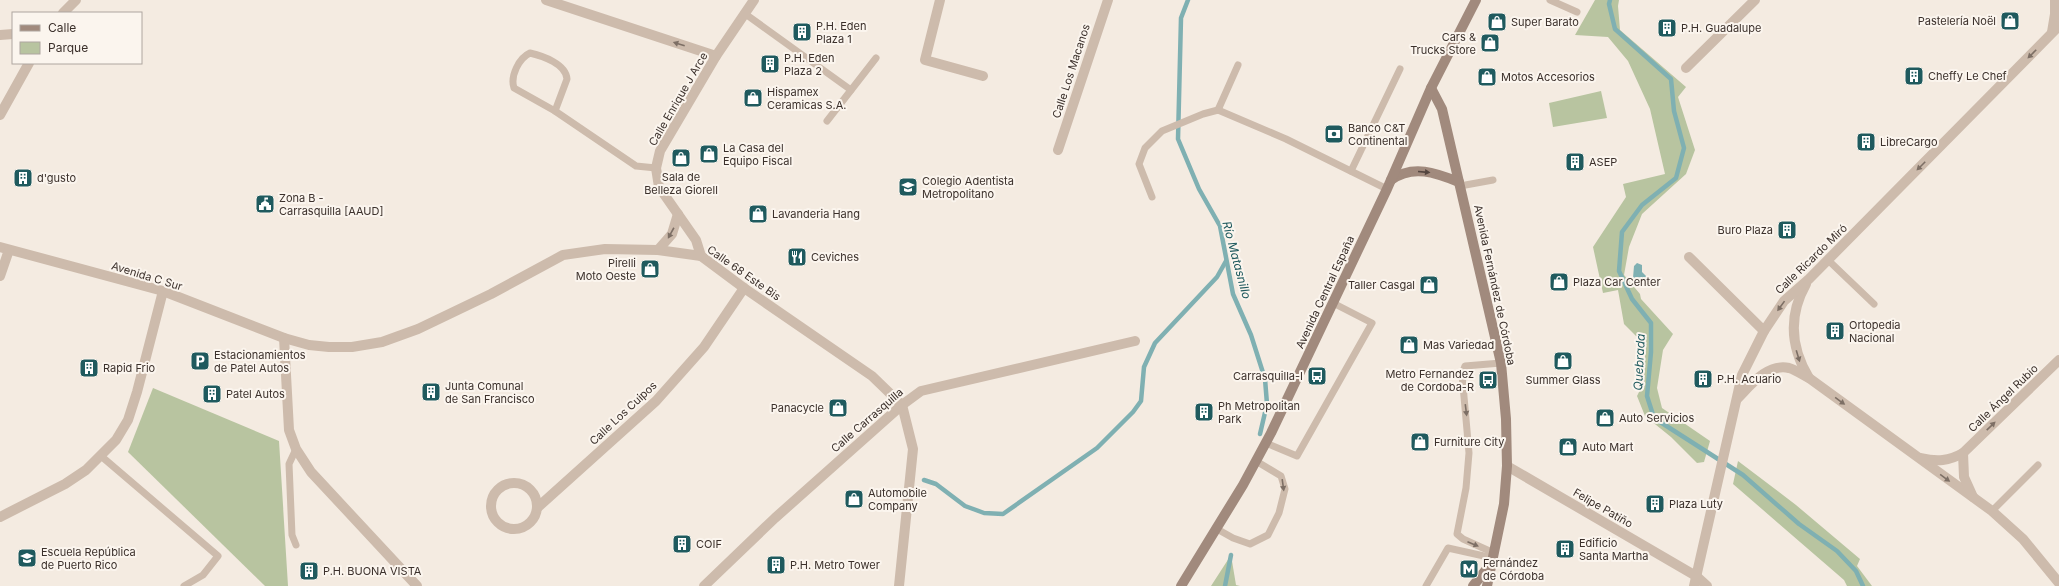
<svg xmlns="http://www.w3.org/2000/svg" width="2059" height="586" font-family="Inter,sans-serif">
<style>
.green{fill:#b8c4a0}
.water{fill:#7fb0b2}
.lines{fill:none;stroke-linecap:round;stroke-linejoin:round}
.stream{stroke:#7fb0b2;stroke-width:4.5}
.lane{stroke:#cdbbac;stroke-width:7}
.street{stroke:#cdbbac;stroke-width:10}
.secondary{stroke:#a18a7d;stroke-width:10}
.oneway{fill:#7d6f65}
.oneway2{fill:#544640}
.labels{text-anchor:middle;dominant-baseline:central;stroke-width:4;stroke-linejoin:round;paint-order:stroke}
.poi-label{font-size:11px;fill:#3b302b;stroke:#fbf5ee;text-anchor:start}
.street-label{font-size:11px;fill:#3b302b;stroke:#fbf5ee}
.water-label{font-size:12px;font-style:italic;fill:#1f5a5e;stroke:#fbf5ee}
</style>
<rect width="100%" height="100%" fill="#f4ebe1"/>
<!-- green -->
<g class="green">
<polygon points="1595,0 1619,0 1618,6 1620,30 1686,87 1678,97 1695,150 1686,174 1642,214 1629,247 1624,275 1640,294 1641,299 1673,334 1663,350 1657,388 1662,408 1710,441 1704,462 1697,463 1671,437 1645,416 1637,396 1642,386 1646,346 1624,324 1618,290 1603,293 1593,247 1626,197 1623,184 1665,174 1650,109 1628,61 1608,37 1575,35"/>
<polygon points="1601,91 1607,118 1553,127 1549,103"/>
<polygon points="153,388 279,441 288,586 265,586 128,452"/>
<polygon points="1738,461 1796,505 1860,559 1857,566 1872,586 1847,586 1844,580 1733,484"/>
<polygon points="1231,555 1236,585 1240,586 1211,586"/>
</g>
<!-- water -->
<polygon class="water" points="1637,263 1642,265 1642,272 1646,276 1645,282 1638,285 1633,278 1634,266"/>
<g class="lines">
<!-- stream -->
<g class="stream">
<polyline points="1188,0 1181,18 1178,139 1199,189 1220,226 1233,294 1251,335 1265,379 1267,404 1260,434"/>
<polyline points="1610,0 1609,4 1615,29 1671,79 1674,111 1684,148 1676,178 1642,205 1622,232 1619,271 1632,299 1651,323 1651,352 1647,396 1654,418 1743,475 1799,524 1837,551 1856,571 1863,586"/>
<polyline points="924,480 936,484 965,506 984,513 1003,514 1097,448 1133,412 1141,401 1144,367 1155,343 1217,277 1226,261"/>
<polyline points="1225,586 1231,555"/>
</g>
<!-- lane -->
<g class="lane">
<polyline points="1550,0 1577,12"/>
<polyline points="744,13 851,90"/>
<path d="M530,53C543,56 566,64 567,79L555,111L514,88C510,76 519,58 530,53Z"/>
<polyline points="1218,110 1238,65"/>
<polyline points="555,111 636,166 656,168"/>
<polyline points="827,121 876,58"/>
<polyline points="1351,171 1400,69"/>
<polyline points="1460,186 1493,180"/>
<polyline points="1152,197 1139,164 1145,148 1162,131 1203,114 1218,110 1286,139 1387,189"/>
<polyline points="1828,260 1874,304"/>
<polyline points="1266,443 1297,456 1372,323 1333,303"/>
<polyline points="101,456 218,556 203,575 184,586"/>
<polyline points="1992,511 2038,465"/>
<polyline points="1217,529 1233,538 1250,544 1268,535 1279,513 1285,489 1281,476 1256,461"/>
<polyline points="296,545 292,535 289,464 296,449"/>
<polyline points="1494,553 1463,539 1457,534 1466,488 1469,453 1462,374 1465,366 1501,363"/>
<polyline points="1426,586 1448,548 1493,558"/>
</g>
<!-- street -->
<g class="street">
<polyline points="546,0 716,56"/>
<polyline points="940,0 925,60 983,76"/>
<polyline points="63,13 76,0"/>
<polyline points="2052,32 2055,14 2055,0"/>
<polyline points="0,35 13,34"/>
<polyline points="1686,68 1755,0"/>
<polyline points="0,115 29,63"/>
<polyline points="1058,150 1108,0"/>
<polyline points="0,247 163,291 284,338 309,345 329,347 352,347 382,342 418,329 491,294 563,255 605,249 658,250 701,256 744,288 872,376 902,405 913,449 899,586"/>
<polyline points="658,250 672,234 678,214"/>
<polyline points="701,256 696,240 659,187 656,168 660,151 716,56 754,0"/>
<polyline points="1689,257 1764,331"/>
<polyline points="0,276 9,250"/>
<path d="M1806,284C1788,316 1791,348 1809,378"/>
<polyline points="284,338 289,430 296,449 311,472 417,586"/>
<path d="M1737,399C1750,386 1767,363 1789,368C1796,370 1803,375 1809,378L1992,511L2023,539L2059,583"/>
<polyline points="1963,453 1964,477 1973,497"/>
<path d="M1921,458C1937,462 1949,461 1963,453L2059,360"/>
<polyline points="1507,466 1696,576 1707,586"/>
<circle cx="514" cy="506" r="23"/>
<polyline points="537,508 656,401 704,347 744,288"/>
<polyline points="0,517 65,484 86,470 116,440 128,420 137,392 163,291"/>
<polyline points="704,586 775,518 902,405 921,391 1135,341"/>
<polyline points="1694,586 1742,375 1764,331 1784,301 1809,279 2059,26"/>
</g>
<!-- secondary -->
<g class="secondary">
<polyline points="1431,88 1442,109 1501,363 1506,419 1507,466 1504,504 1487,586"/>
<path d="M1391,180C1413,164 1436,173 1459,182"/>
<polyline points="1181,586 1243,485 1271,433 1387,189 1431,88 1476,0"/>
<polyline points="1473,586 1490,565"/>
</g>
</g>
<!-- one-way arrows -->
<defs><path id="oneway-solid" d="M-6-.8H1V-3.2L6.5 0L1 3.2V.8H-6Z"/></defs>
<g class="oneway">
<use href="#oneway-solid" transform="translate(679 44) rotate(-162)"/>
<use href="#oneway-solid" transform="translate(2032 54) rotate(135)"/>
<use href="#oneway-solid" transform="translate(1921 166) rotate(135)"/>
<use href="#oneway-solid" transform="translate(671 233) rotate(119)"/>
<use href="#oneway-solid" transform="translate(1781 306) rotate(126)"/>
<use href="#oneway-solid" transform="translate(1798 356) rotate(73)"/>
<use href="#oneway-solid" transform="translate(1840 401) rotate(36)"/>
<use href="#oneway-solid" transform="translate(1466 410) rotate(83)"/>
<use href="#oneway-solid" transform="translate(1991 426) rotate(-44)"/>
<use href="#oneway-solid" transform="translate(1945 478) rotate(36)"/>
<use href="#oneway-solid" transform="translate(1283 485) rotate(82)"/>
<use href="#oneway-solid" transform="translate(1473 544) rotate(23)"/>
</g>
<use class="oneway2" href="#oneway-solid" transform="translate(1424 172) rotate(5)"/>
<!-- icons -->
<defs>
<g id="shop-square" transform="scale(1)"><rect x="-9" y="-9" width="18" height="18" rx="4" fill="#1f5a5e" stroke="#fbf5ee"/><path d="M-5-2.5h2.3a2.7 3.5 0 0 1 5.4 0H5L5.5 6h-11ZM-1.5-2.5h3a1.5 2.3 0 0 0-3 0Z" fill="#fff"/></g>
<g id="building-square" transform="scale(1)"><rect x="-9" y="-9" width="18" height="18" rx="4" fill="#1f5a5e" stroke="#fbf5ee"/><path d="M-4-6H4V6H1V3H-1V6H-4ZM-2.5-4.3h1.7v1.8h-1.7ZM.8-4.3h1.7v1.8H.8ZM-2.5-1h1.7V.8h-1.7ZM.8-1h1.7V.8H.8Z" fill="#fff"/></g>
<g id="bank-square" transform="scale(1)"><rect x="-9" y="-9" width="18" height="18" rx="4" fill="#1f5a5e" stroke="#fbf5ee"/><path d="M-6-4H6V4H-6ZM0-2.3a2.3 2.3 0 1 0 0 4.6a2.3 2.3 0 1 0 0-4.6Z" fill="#fff"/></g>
<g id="school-square" transform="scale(1)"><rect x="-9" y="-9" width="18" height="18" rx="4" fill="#1f5a5e" stroke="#fbf5ee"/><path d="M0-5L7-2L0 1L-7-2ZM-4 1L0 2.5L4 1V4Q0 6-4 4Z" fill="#fff"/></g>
<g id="civic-square" transform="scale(1)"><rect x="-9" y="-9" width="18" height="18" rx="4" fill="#1f5a5e" stroke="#fbf5ee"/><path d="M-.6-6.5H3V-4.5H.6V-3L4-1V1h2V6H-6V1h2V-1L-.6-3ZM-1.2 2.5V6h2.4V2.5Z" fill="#fff"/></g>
<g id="restaurant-square" transform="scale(1)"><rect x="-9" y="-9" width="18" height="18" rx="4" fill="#1f5a5e" stroke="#fbf5ee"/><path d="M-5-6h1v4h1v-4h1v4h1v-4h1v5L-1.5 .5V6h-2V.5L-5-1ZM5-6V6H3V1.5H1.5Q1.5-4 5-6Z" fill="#fff"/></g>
<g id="parking-square" transform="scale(1)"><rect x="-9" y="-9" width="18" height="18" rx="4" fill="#1f5a5e" stroke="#fbf5ee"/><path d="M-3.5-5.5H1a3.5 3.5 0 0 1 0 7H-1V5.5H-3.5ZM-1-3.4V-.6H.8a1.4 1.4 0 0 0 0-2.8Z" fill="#fff"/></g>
<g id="bus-square" transform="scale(1)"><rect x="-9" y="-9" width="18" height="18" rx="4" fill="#1f5a5e" stroke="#fbf5ee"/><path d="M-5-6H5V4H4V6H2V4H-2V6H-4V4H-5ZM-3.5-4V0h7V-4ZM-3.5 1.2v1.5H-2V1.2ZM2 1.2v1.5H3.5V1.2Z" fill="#fff"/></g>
<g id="metro-square" transform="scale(1)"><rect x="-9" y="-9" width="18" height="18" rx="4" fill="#1f5a5e" stroke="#fbf5ee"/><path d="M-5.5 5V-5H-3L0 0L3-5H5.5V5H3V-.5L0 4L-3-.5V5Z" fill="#fff"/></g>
</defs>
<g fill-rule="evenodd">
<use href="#shop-square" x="2010" y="21"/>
<use href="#shop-square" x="1497" y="22"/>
<use href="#building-square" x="1667" y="28"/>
<use href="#building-square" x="802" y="32"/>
<use href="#shop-square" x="1490" y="43"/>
<use href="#building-square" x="770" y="64"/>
<use href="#building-square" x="1914" y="76"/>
<use href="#shop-square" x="1487" y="77"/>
<use href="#shop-square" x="753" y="98"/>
<use href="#bank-square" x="1334" y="134"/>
<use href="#building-square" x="1866" y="142"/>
<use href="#shop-square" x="709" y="154"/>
<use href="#shop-square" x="681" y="158"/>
<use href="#building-square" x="1575" y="162"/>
<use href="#building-square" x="23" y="178"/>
<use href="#school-square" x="908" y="187"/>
<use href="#civic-square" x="265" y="204"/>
<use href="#shop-square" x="758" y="214"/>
<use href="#building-square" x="1787" y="230"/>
<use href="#restaurant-square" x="797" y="257"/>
<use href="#shop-square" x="650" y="269"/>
<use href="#shop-square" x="1559" y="282"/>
<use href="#shop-square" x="1429" y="285"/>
<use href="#building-square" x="1835" y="331"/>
<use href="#shop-square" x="1409" y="345"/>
<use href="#parking-square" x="200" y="361"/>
<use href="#shop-square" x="1563" y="361"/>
<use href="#building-square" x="89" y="368"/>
<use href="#bus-square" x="1317" y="376"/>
<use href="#building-square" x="1703" y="379"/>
<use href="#bus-square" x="1488" y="380"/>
<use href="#building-square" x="431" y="392"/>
<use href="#building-square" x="212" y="394"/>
<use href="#shop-square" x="838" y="408"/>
<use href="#building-square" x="1204" y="412"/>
<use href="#shop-square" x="1605" y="418"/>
<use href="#shop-square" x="1420" y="442"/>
<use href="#shop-square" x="1568" y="447"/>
<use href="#shop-square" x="854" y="499"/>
<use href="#building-square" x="1655" y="504"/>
<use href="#building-square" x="682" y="544"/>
<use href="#building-square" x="1565" y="549"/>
<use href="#school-square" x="27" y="558"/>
<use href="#building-square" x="776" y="565"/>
<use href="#metro-square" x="1469" y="569"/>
<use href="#building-square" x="309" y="571"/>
</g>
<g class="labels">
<!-- poi labels -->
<g class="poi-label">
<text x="1996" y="21" text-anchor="end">Pastelería Noël</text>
<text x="1511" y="22">Super Barato</text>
<text x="816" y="26">P.H. Eden<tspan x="816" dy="13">Plaza 1</tspan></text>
<text x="1681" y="28">P.H. Guadalupe</text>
<text x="1476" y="37" text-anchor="end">Cars &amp;<tspan x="1476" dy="13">Trucks Store</tspan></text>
<text x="784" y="58">P.H. Eden<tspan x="784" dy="13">Plaza 2</tspan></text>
<text x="1928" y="76">Cheffy Le Chef</text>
<text x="1501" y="77">Motos Accesorios</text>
<text x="767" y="92">Hispamex<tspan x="767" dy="13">Ceramicas S.A.</tspan></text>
<text x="1348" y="128">Banco C&amp;T<tspan x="1348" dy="13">Continental</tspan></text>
<text x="1880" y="142">LibreCargo</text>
<text x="723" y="148">La Casa del<tspan x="723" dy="13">Equipo Fiscal</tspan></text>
<text x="1589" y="162">ASEP</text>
<text x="681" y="177" text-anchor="middle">Sala de<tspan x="681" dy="13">Belleza Giorell</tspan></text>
<text x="37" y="178">d'gusto</text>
<text x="922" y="181">Colegio Adentista<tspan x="922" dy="13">Metropolitano</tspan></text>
<text x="279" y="198">Zona B -<tspan x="279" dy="13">Carrasquilla [AAUD]</tspan></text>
<text x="772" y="214">Lavanderia Hang</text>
<text x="1773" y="230" text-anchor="end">Buro Plaza</text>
<text x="811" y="257">Ceviches</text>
<text x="636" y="263" text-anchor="end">Pirelli<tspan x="636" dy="13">Moto Oeste</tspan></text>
<text x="1573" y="282">Plaza Car Center</text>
<text x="1415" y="285" text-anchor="end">Taller Casgal</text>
<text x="1849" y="325">Ortopedia<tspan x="1849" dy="13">Nacional</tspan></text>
<text x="1423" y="345">Mas Variedad</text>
<text x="214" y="355">Estacionamientos<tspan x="214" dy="13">de Patel Autos</tspan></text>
<text x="103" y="368">Rapid Frio</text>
<text x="1474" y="374" text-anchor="end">Metro Fernandez<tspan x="1474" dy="13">de Cordoba-R</tspan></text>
<text x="1303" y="376" text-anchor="end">Carrasquilla-I</text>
<text x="1717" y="379">P.H. Acuario</text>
<text x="1563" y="380" text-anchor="middle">Summer Glass</text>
<text x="445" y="386">Junta Comunal<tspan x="445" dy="13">de San Francisco</tspan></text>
<text x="226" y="394">Patel Autos</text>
<text x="1218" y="406">Ph Metropolitan<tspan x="1218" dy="13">Park</tspan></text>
<text x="824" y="408" text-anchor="end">Panacycle</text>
<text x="1619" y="418">Auto Servicios</text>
<text x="1434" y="442">Furniture City</text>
<text x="1582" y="447">Auto Mart</text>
<text x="868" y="493">Automobile<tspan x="868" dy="13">Company</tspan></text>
<text x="1669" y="504">Plaza Luty</text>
<text x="1579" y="543">Edificio<tspan x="1579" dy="13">Santa Martha</tspan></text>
<text x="696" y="544">COIF</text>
<text x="41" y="552">Escuela República<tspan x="41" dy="13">de Puerto Rico</tspan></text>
<text x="1483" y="563">Fernández<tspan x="1483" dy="13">de Córdoba</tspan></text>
<text x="790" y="565">P.H. Metro Tower</text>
<text x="323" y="571">P.H. BUONA VISTA</text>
</g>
<!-- street labels -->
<g class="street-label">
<text transform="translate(1071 71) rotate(-72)">Calle Los Macanos</text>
<text transform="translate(678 99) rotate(-60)">Calle Enrique J Arce</text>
<text transform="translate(1811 259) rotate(-44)">Calle Ricardo Miró</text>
<text transform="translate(744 273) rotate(35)">Calle 68 Este Bis</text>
<text transform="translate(147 276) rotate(17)">Avenida C Sur</text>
<text transform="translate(1495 285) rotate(78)">Avenida Fernández de Córdoba</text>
<text transform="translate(1325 292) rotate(-65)">Avenida Central España</text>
<text transform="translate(2003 398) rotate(-44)">Calle Ángel Rubio</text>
<text transform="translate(623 413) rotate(-43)">Calle Los Cuipos</text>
<text transform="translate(867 420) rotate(-41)">Calle Carrasquilla</text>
<text transform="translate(1603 508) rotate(30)">Felipe Patiño</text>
</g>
<!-- water labels -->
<g class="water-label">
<text transform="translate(1237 260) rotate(75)">Río Matasnillo</text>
<text transform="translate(1639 362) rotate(-87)">Quebrada</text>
</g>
</g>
<!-- legend -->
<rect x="12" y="12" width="130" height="52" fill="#fbf5ee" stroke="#aea6a0"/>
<rect x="20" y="25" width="20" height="6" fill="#a18a7d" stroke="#aea6a0"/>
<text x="48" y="32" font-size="12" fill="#3b302b">Calle</text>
<rect x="20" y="42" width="20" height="12" fill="#b8c4a0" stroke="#aea6a0"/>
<text x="48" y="52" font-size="12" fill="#3b302b">Parque</text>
</svg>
